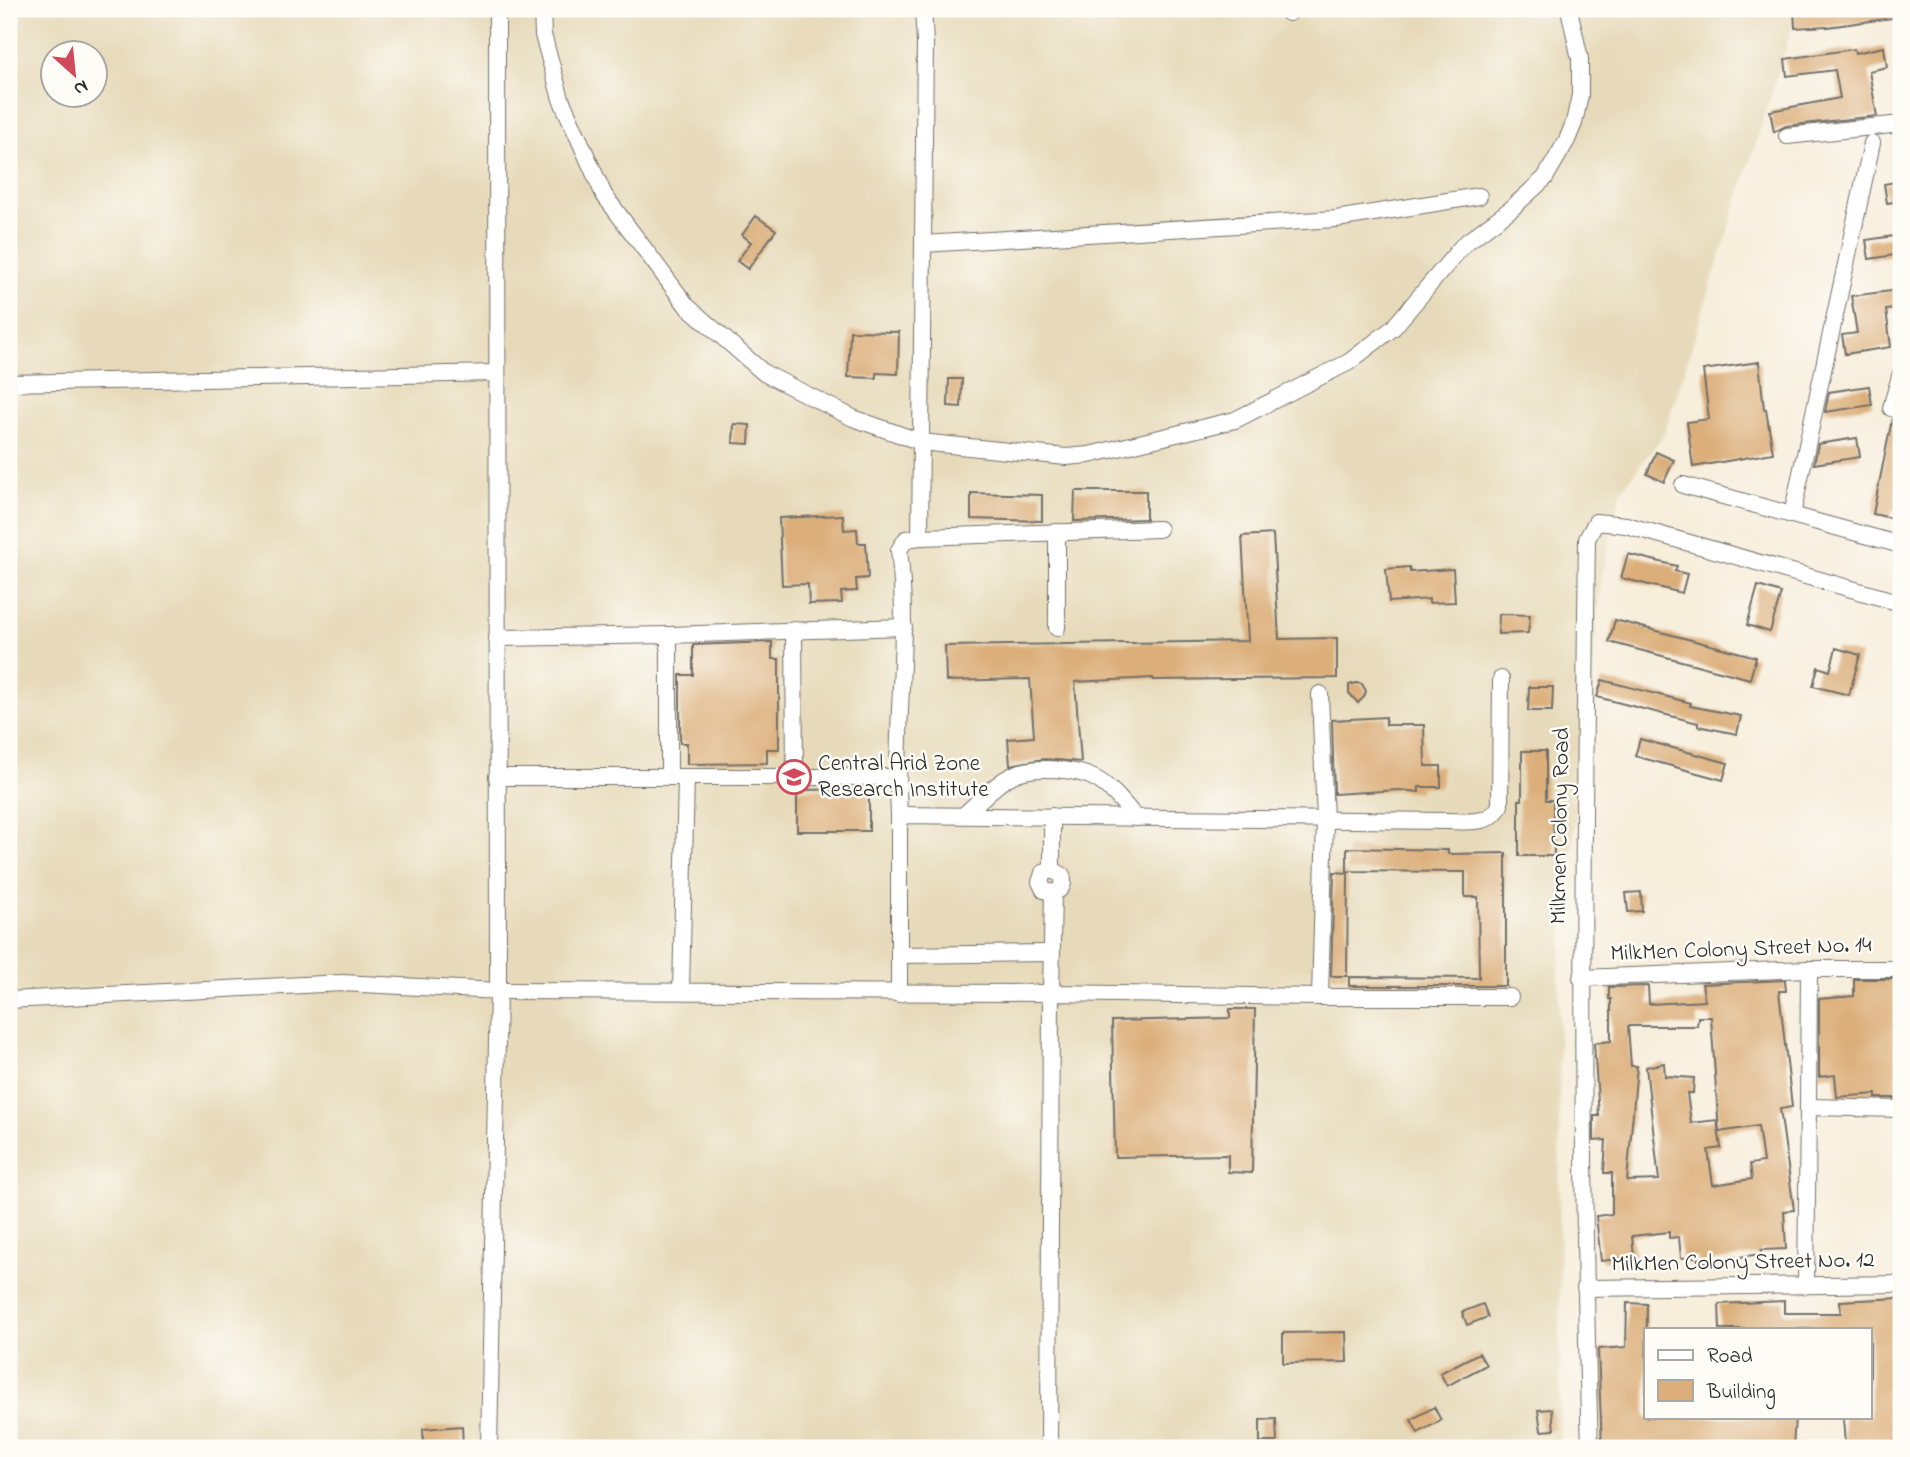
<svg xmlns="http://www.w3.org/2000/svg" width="1910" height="1457" font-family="'Indie Flower',sans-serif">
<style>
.built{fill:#e7daba;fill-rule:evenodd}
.building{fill:#dcaf7a;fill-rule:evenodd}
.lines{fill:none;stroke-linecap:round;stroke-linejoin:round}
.minor-casing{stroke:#726f69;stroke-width:18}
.minor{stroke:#fff;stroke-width:16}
.labels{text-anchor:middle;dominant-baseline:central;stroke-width:5;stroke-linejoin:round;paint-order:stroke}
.poi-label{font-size:23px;fill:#2b2b2b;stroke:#fdfcf7;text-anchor:start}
.street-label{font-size:23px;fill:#2b2b2b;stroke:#fdfcf7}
</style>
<rect width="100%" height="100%" fill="#fdfcf7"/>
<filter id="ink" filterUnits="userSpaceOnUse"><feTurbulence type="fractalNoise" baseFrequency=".0143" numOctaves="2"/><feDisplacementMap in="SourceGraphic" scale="14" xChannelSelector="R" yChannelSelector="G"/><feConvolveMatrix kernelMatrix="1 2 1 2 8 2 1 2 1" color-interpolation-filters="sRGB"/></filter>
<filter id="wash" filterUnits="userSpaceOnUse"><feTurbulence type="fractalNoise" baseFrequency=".00686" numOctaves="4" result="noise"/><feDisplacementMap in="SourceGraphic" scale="28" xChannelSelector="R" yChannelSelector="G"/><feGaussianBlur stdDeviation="1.57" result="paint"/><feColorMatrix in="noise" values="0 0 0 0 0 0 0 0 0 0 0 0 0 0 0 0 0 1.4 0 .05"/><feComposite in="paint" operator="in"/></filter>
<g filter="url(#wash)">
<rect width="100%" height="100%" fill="#f7eedc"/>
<!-- built -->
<path class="built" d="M9,9H1798L1664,434L1621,491L1601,581L1559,973L1560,1448H9ZM52,52H94V94H52Z"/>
<g id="blocks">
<!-- building -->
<g class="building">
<polygon points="1818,9 1900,9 1900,17 1827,27 1827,26 1795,28 1794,10"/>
<polygon points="1884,47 1887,67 1869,71 1877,116 1786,126 1774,132 1770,111 1840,98 1835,70 1787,76 1785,59 1854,49 1855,53"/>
<polygon points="1901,181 1901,201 1887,203 1884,184"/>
<polygon points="756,216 776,230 748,269 737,261 751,242 742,235"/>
<polygon points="1901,235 1901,254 1869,259 1866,240"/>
<polygon points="1898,290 1901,308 1886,310 1891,347 1845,354 1842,335 1857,333 1851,296"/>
<polygon points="850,331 899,332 898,374 876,373 876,378 848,377"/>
<polygon points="1759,362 1764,409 1766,409 1773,453 1693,467 1687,422 1709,419 1703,370"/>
<polygon points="949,379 962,379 961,407 948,406"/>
<polygon points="1869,386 1872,405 1825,412 1829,392"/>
<polygon points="1892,419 1901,421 1901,512 1892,510 1891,518 1873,514"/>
<polygon points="734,424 750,425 749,444 733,443"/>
<polygon points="1857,438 1860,457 1814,464 1818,444"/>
<polygon points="1656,452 1674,460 1664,482 1647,474"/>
<polygon points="1075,491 1146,491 1146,519 1074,521"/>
<polygon points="971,493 1042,495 1042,521 971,519"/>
<polygon points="843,515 844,530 857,529 858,543 866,543 868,578 856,579 857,591 841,592 842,603 809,604 808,584 782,585 779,518"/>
<polygon points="1273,534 1279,639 1337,638 1337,678 1153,680 1153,678 1075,682 1081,762 1044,759 1010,765 1008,739 1034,737 1030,679 946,681 945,646 1248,641 1242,536"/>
<polygon points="1628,554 1677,566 1675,571 1687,574 1682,593 1621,578"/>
<polygon points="1409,567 1410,572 1453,569 1455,602 1429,603 1429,599 1389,602 1386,569"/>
<polygon points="1758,586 1781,593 1770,632 1747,625"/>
<polygon points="1499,614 1530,615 1528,633 1498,634"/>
<polygon points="1615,620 1756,657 1750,679 1609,642"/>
<polygon points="772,642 772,659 779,659 779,749 767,749 767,763 687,764 687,743 680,743 680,675 693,675 693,645"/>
<polygon points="1836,648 1860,655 1849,695 1813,686 1818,667 1830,671"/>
<polygon points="1602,680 1691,703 1690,706 1741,716 1737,734 1698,726 1698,723 1597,697"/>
<polygon points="1356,683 1362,684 1366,691 1364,697 1358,703 1349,693 1349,685"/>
<polygon points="1529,687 1553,687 1552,711 1528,711"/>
<polygon points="1386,717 1386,725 1424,725 1425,766 1441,766 1441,787 1419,787 1419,792 1399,790 1334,794 1332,720"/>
<polygon points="1640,739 1728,763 1723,780 1635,756"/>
<polygon points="1522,751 1546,751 1546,800 1553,800 1554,856 1519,856 1519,800 1522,800"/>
<polygon points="869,789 869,831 797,831 797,790"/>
<polygon points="1347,848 1448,850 1448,854 1506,853 1506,986 1349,986 1349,977 1479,978 1478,897 1465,897 1465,872 1347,871"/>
<polygon points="1334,872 1348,873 1347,976 1331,976"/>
<polygon points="1641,892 1642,911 1628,912 1626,893"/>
<polygon points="1854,979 1901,979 1900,1016 1898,1016 1901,1044 1901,1075 1899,1076 1901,1098 1876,1098 1876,1094 1837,1097 1835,1075 1819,1077 1819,999 1854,996"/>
<path d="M1785,980L1786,991H1779L1792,1107L1780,1109L1794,1210L1784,1211L1786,1249L1761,1250V1254L1698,1263V1257L1681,1258L1679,1237L1669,1238V1232L1632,1236L1634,1257L1601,1261L1596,1216L1612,1214V1173H1604L1606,1140L1594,1141V1116H1599L1594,1043L1611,1041V999H1609V987L1648,986L1649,1004L1705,1001L1702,984ZM1698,1017H1711L1719,1132L1758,1126L1763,1162L1750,1164L1752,1179L1713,1185L1708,1150L1721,1148L1717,1120L1691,1123L1687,1093H1693L1694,1078L1665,1076L1664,1063L1646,1067L1659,1180L1627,1181L1637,1066H1631L1628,1026H1697Z"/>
<polygon points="1230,1009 1255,1009 1252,1173 1228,1172 1228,1155 1115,1157 1112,1021 1230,1018"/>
<polygon points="1901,1298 1901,1441 1845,1446 1843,1417 1870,1417 1870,1329 1720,1329 1719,1304 1784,1301 1784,1313 1841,1313 1840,1301"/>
<polygon points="1627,1303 1647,1304 1646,1417 1795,1417 1793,1448 1602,1448 1598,1349 1626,1347"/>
<polygon points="1483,1304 1488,1317 1467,1325 1462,1312"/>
<polygon points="1346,1332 1347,1362 1283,1363 1283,1333"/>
<polygon points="1479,1353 1486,1365 1447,1386 1440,1373"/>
<polygon points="1434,1407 1441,1420 1418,1433 1411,1420"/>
<polygon points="1552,1409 1554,1430 1541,1431 1538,1410"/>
<polygon points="1276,1419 1277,1442 1260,1442 1260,1420"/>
<polygon points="462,1426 463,1448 424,1448 423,1429"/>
</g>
</g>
</g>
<g filter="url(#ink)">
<use href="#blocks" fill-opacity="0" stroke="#726f69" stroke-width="2"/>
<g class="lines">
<!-- minor casing -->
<g class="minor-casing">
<g id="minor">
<polyline points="542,9 543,35 561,99 604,195 687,306 764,373 853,418 921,442 1066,457 1089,455 1235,420 1349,362 1393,328 1464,244 1511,209 1545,178 1567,140 1574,123 1580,95 1580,59 1569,9"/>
<polyline points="1285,9 1289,13"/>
<polyline points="1787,136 1901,124"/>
<polyline points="923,244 1336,219 1479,196"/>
<polyline points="1901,373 1891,408 1901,411"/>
<polyline points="9,383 497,373"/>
<polyline points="1683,485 1901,545"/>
<polyline points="1792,515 1872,143"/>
<polyline points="920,537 925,43 923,9"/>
<polyline points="1057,628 1057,532"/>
<polyline points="794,630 795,778"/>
<polyline points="669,635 904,627"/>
<polyline points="497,638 669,635 669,777 897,777"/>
<polyline points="497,777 669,777"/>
<path d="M899,815C894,726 910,638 899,550L906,539L920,537L1159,529"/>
<path d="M964,815C980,801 995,783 1015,774C1035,765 1078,769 1096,779C1112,788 1124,804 1136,818"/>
<polyline points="1052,816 1052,870"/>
<polyline points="1052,870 1043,873 1040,882 1044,890 1053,893"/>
<path d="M1052,870L1062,875C1065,884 1062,890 1053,893"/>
<polyline points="900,955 1052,953"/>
<polyline points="1581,978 1809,969 1901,969"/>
<polyline points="681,991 686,777"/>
<path d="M899,994V815L1446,821C1466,821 1491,826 1500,805L1501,679"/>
<polyline points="1320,997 1325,820 1320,694"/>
<polyline points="9,1000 342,983 498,991 1051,993 1053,893"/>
<polyline points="1808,1107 1809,969"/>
<polyline points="1806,1285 1808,1107 1901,1109"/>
<polyline points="1585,1288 1901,1284"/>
<polyline points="489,1448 498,991 497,9"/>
<polyline points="1049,1448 1051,993 1320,997 1510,997"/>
<path d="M1590,1448C1580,1145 1583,842 1587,539L1596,522L1626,525L1901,603"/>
</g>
</g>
<!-- minor -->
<use href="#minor" class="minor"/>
</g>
</g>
<!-- icons -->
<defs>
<g id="university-ring" transform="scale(1.75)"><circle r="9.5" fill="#fdfcf7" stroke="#d1495b" stroke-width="1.5"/><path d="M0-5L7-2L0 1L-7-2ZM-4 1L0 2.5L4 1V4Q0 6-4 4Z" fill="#d1495b"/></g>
</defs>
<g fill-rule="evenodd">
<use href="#university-ring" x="794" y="777"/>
</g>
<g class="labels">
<!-- poi labels -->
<g class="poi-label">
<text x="818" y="764">Central Arid Zone<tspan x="818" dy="26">Research Institute</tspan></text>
</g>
<!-- street labels -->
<g class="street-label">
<text transform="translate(1561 826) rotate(-89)">Milkmen Colony Road</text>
<text transform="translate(1741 950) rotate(-2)">MilkMen Colony Street No. 14</text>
<text transform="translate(1743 1263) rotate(-1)">MilkMen Colony Street No. 12</text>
</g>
</g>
<!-- margin -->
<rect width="1910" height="1457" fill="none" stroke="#fdfcf7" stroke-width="35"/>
<!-- legend -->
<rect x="1644" y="1328" width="228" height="91" fill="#fdfcf7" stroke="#a9a8a5" stroke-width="2"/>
<rect x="1658" y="1350" width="35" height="10" fill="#ffffff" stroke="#a9a8a5" stroke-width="2"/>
<text x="1707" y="1362" font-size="21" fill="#2b2b2b">Road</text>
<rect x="1658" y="1380" width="35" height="21" fill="#dcaf7a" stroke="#a9a8a5" stroke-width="2"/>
<text x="1707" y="1398" font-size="21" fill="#2b2b2b">Building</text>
<!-- north arrow -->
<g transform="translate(74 74) rotate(153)"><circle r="33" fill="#fdfcf7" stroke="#a9a8a5" stroke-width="2"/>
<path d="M0-5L12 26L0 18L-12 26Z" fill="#d1495b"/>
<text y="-10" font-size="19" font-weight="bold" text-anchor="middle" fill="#2b2b2b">N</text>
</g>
</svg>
